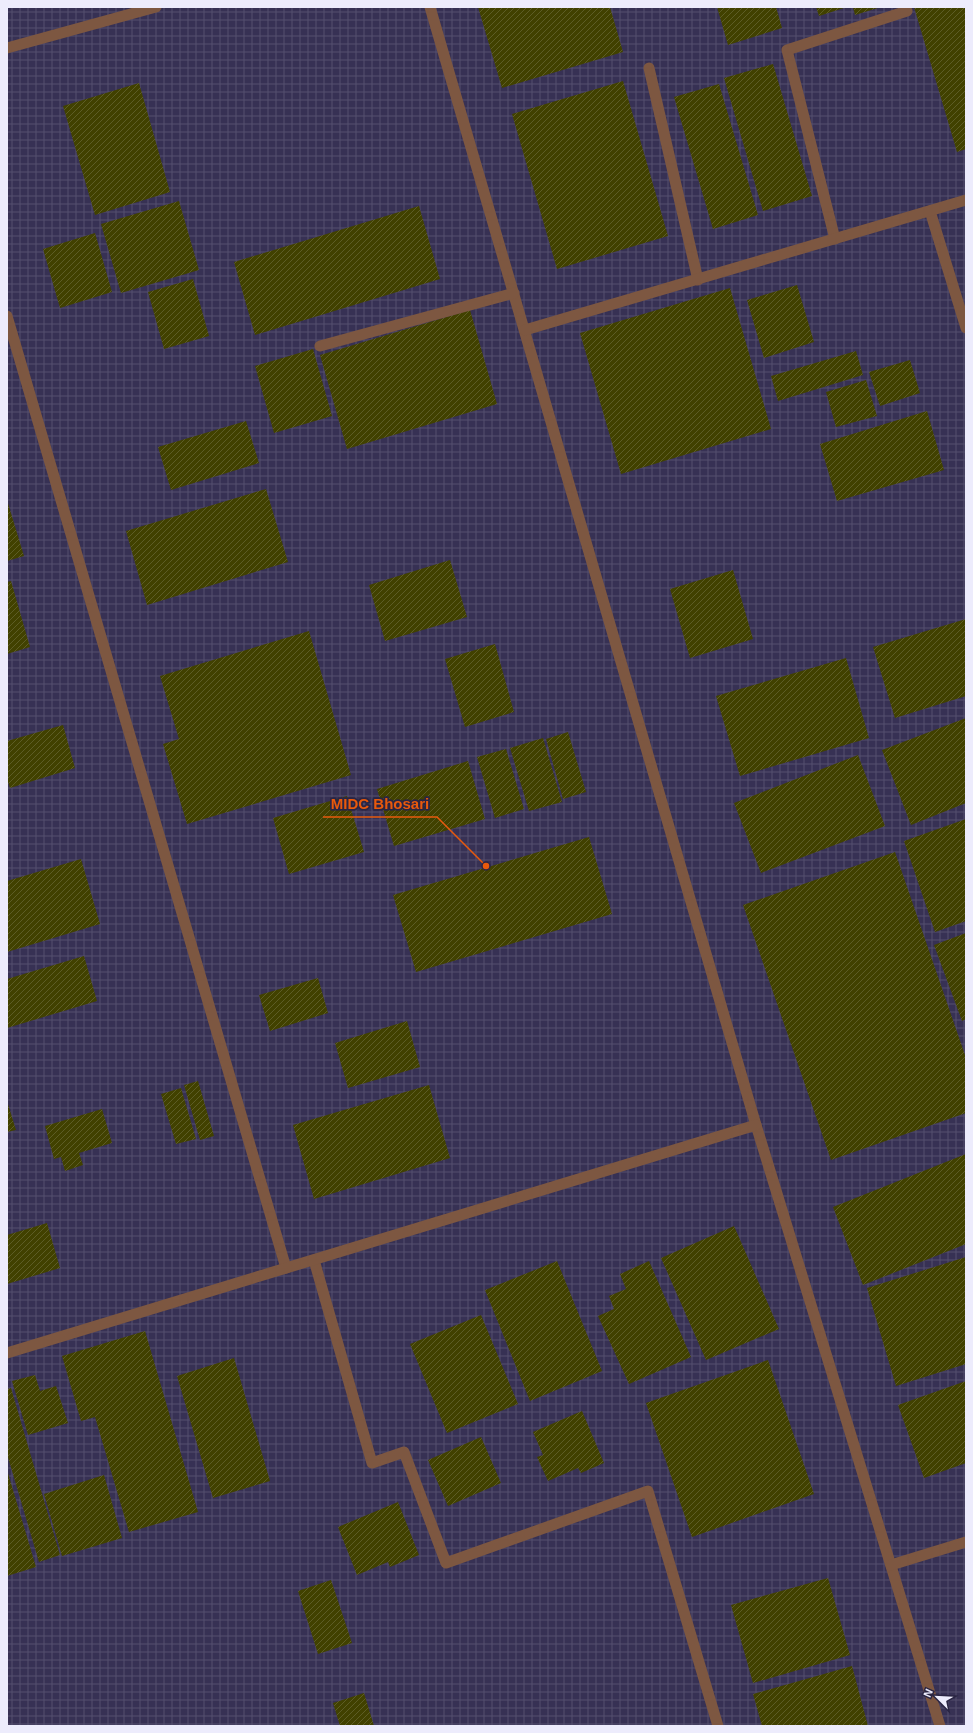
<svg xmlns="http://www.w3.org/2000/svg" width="973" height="1733" font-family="Helvetica,sans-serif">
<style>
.industrial{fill:url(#industrial-grid)}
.building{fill:url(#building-hatch)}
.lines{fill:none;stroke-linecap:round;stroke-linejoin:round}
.service{stroke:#7d5741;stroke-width:11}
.leader{fill:none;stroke:#e8590c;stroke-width:1.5}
.callout-dot{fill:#e8590c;stroke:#2a2543;stroke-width:1.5}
.callout-label{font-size:15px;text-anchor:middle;font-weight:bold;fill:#e8590c;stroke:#2a2543;stroke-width:3.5;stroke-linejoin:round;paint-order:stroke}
</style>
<defs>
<pattern id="industrial-grid" width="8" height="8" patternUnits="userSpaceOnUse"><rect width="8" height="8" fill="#373154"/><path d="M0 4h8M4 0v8" fill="none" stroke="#544f6e"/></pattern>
<pattern id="building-hatch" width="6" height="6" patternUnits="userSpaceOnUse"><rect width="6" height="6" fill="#414100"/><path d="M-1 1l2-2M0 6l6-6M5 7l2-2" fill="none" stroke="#5d5d26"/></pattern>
</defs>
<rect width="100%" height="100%" fill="#2a2543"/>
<!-- industrial -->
<rect class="industrial" x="7" y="7" width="959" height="1719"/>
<!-- building -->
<g class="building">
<polygon points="478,7 610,7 623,52 502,88"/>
<polygon points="717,7 776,7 782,28 728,45"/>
<polygon points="816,7 847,7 819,16"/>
<polygon points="853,7 881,7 855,15"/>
<polygon points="914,7 966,7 966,149 957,152"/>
<polygon points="773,64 812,196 763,211 724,78"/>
<polygon points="623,81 668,236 557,269 512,114"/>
<polygon points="139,83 170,192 95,215 63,106"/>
<polygon points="719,84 758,215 713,229 674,97"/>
<polygon points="179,201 199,270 121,293 101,224"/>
<polygon points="419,206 440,279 255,335 234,262"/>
<polygon points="95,233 112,292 60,308 43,249"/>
<polygon points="193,279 209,336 164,349 148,292"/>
<polygon points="797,285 814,342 764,358 747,300"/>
<polygon points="730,288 771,429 621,474 580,333"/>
<polygon points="470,310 497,404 347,449 320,355"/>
<polygon points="313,349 332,416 274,433 255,366"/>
<polygon points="856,351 863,375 778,401 771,376"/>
<polygon points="910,360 920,393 880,406 869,372"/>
<polygon points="866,380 877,416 836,427 826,392"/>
<polygon points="927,411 944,470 837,501 820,444"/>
<polygon points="246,421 259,463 171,490 158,447"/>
<polygon points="266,489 288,562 147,605 126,531"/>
<polygon points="7,500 24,556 7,561"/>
<polygon points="450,560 467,617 385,641 369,585"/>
<polygon points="733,570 753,639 690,658 670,589"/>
<polygon points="11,581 30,647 7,654 7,582"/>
<polygon points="966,619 966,696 895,718 873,647"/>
<polygon points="309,631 351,775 187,824 163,744 179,739 160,676"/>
<polygon points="495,644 514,712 465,727 445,659"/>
<polygon points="846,658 869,738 740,776 716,696"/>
<polygon points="966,718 966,803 911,825 882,750"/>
<polygon points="63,725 75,768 10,788 7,779 7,741"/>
<polygon points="568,732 586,792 563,799 546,739"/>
<polygon points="543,738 562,802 529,811 510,748"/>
<polygon points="506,749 524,809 495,818 477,757"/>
<polygon points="858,755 885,826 761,873 734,803"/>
<polygon points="468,761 485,819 394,846 377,789"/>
<polygon points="347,796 364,852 289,874 273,818"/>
<polygon points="966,819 966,921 935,932 904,841"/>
<polygon points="589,837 612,914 416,972 393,895"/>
<polygon points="895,852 966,1058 966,1113 831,1160 743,905"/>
<polygon points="81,859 100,924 7,952 7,881"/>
<polygon points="966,933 966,1019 962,1021 934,945"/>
<polygon points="84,956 97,1001 7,1028 7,979"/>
<polygon points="318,978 328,1013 270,1031 259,995"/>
<polygon points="407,1021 420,1067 348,1088 335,1043"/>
<polygon points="198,1081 214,1136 200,1140 184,1085"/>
<polygon points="429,1085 450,1158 314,1199 293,1125"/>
<polygon points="181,1088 196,1139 176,1144 161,1094"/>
<polygon points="7,1101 16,1130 7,1132"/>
<polygon points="102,1109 112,1143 79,1153 83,1165 65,1171 61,1157 54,1159 45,1126"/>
<polygon points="966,1154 966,1244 863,1285 833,1207"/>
<polygon points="47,1223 60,1268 7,1284 7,1235"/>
<polygon points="734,1226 779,1329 706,1360 661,1258"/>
<polygon points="966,1257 966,1364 896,1386 867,1288"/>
<polygon points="557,1261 602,1371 530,1401 485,1290"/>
<polygon points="649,1261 691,1357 629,1384 598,1316 614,1309 609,1296 626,1289 620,1274"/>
<polygon points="481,1315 518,1404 447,1433 410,1344"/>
<polygon points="145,1331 198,1512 129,1532 95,1417 81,1421 62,1356"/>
<polygon points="234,1358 270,1481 213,1498 177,1376"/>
<polygon points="768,1360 814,1494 692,1537 646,1403"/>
<polygon points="35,1375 40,1391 56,1386 68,1423 28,1435 12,1381"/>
<polygon points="966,1381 966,1463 924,1478 898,1405"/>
<polygon points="11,1388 60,1555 39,1562 7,1454 7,1389"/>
<polygon points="582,1411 604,1463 581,1473 578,1468 548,1481 537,1457 543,1455 533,1432"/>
<polygon points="481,1437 501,1483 448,1506 428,1460"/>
<polygon points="7,1470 36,1567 7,1576"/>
<polygon points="104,1475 122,1538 62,1556 44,1494"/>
<polygon points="398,1502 419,1555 390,1567 388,1562 357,1575 338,1527"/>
<polygon points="828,1578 850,1655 753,1683 731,1605"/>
<polygon points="331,1580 352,1643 318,1654 298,1591"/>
<polygon points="852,1666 868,1726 762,1726 753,1694"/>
<polygon points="364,1693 374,1726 340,1726 333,1703"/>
</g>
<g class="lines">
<!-- service -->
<g class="service">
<polyline points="430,7 756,1125 940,1726"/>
<polyline points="7,48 156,7"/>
<polyline points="649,68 698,280"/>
<polyline points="930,211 966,328"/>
<polyline points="835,239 787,50 907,11 905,7"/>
<polyline points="7,316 286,1268"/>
<polyline points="525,330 966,200"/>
<polyline points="320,346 514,293"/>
<polyline points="314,1260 372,1463 404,1452 446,1563 648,1491 718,1726"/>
<polyline points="7,1353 756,1125"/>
<polyline points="891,1565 966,1542"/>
</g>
</g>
<!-- callouts -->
<path class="leader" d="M486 866L437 817H323"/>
<circle class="callout-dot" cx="486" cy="866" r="4"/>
<g class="callout-label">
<text x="380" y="809">MIDC Bhosari</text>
</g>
<!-- border -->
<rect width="973" height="1733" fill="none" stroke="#edecfc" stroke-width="16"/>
<!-- north arrow -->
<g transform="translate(937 1697) rotate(294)" stroke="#2a2543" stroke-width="3" paint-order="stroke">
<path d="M0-3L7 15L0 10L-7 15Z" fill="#edecfc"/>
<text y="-6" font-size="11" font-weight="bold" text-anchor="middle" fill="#edecfc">N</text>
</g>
</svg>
